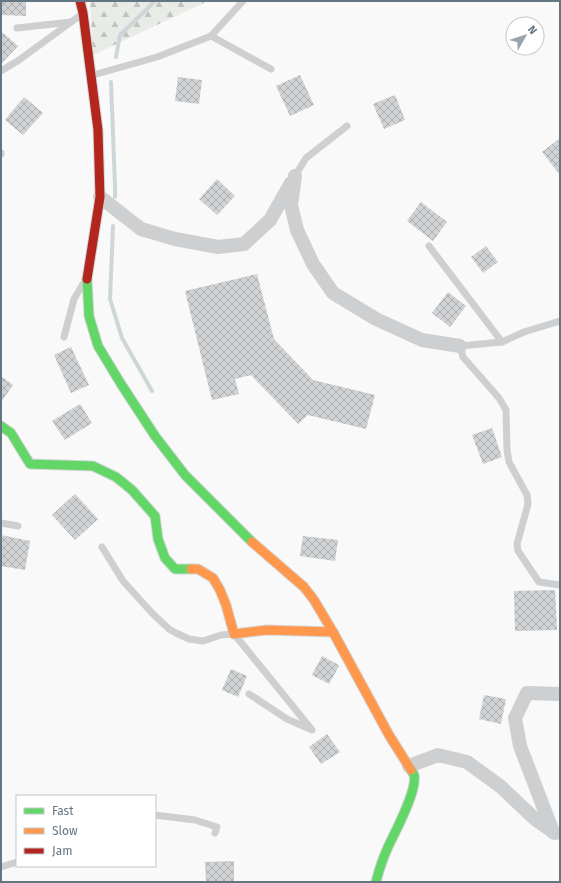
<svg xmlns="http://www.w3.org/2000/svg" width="561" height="883" font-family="'Fira Sans',sans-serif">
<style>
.forest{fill:url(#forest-firs)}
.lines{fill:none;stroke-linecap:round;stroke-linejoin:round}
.stream{stroke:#ced6d9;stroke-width:4}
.building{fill:url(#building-cross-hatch)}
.fast-casing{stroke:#d5d6d7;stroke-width:11}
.slow-casing{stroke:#d5d6d7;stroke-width:11}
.jam-casing{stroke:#d5d6d7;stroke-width:11}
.lane{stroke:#cecfd0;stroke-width:7}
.street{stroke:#cecfd0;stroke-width:14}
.fast{stroke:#63d668;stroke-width:9}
.slow{stroke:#ff974d;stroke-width:9}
.jam{stroke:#b3261e;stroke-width:9}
</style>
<defs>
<pattern id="forest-firs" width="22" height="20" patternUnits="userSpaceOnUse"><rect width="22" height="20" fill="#e8ebe6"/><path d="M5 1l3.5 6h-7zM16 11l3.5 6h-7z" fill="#c0c3c0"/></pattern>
<pattern id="building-cross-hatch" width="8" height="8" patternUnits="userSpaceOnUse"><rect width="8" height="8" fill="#d0d2d3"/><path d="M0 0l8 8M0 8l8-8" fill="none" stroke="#acafb1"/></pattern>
</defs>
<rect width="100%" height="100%" fill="#f9f9f9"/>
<!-- forest -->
<polygon class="forest" points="90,1 208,1 93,55"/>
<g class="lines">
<!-- stream -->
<g class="stream">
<polyline points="116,57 120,35 155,1"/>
<polyline points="111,82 115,186 115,197"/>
<polyline points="113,226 110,299 122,338 152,391"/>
</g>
</g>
<!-- building -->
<g class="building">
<polygon points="1,1 26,1 26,16 1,15"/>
<polygon points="1,31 18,46 1,64"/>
<polygon points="300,75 314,105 290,116 276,86"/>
<polygon points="178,77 202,80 199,104 175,101"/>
<polygon points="395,95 405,120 384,129 373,104"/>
<polygon points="24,97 43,113 23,135 5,120"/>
<polygon points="560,138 560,175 542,152"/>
<polygon points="217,179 235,196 217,215 199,199"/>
<polygon points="421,202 447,222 433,241 407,221"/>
<polygon points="486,246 498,262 483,273 471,257"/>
<polygon points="257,274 274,339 313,380 375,395 366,429 308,415 298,424 251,375 235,379 239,394 212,400 185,291"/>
<polygon points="448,292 466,306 450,327 432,313"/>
<polygon points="71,347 89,385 71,393 54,355"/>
<polygon points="1,376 13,385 1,402"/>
<polygon points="80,404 92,423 65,440 52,421"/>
<polygon points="492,428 502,457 483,464 472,435"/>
<polygon points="75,494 98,519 75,540 52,515"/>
<polygon points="1,535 30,541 25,570 1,566"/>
<polygon points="303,536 338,540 335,561 300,556"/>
<polygon points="555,590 557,630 515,631 514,591"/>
<polygon points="322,656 337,664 339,666 329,684 312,675"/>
<polygon points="231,669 247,676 238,697 222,690"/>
<polygon points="484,695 506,699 501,724 479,719"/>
<polygon points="327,734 340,752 321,764 309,747"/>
<polygon points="234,861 234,882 206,882 205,862"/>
</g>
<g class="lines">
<!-- fast casing -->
<g class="fast-casing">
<g id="fast">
<polyline points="87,279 89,316 98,346 121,384 155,436 185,475 252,542"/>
<polyline points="1,426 11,433 30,464 93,466 116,477 132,490 155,516 158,539 165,558 175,569 191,569"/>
<path d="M376,882C379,870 383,858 388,847C395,832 418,790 414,775C413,773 412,771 411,770"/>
</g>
</g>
<!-- slow casing -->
<g class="slow-casing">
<g id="slow">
<polyline points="252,542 304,587 314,600 333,632 389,735 411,770"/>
<polyline points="191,569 198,569 213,578 220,590 226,605 234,634 267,630 333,632"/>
</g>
</g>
<!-- jam casing -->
<g class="jam-casing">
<polyline id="jam" points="80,1 83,13 98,130 100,197 87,279"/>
</g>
<!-- lane -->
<g class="lane">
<polyline points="17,28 71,22"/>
<polyline points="211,36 271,69"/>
<polyline points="1,71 19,60 82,14"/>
<polyline points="93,75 157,57 211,36 243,1"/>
<polyline points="1,153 1,154"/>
<polyline points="295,176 306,158 347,126"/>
<polyline points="429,246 502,342"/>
<polyline points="560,321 524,332 502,342 460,346 463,357 499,398 506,410 507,450 509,462 527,495 528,504 517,544 518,551 539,582 560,585"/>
<polyline points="64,337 74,299 83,284"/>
<polyline points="1,523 18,526"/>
<polyline points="102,547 123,581 153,614 169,629 176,633 189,639 203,641 221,635 234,634 261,667 312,730 287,719 249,694"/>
<polyline points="155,815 195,820 217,827 215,833"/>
<polyline points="1,867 17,862"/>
</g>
<!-- street -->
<g class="street">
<polyline points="295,176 291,205 297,230 313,264 333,293 376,319 422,340 460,346"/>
<polyline points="100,197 141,229 175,239 218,247 244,244 270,220 291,183"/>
<polyline points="409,766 438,755 467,762 500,786 535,819 555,833"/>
<polyline points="553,832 520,746 515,718 527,693 560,694"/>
</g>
<!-- fast -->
<use href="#fast" class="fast"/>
<!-- slow -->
<use href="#slow" class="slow"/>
<!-- jam -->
<use href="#jam" class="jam"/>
</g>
<!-- border -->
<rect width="561" height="883" fill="none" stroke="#657683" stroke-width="4"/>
<!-- legend -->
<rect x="16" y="795" width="140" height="72" fill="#ffffff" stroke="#c1c8cd"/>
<rect x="24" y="808" width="20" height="6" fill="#63d668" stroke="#c1c8cd"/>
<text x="52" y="815" font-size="12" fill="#657683">Fast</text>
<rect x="24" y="828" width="20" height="6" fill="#ff974d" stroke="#c1c8cd"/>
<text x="52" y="835" font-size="12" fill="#657683">Slow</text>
<rect x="24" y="848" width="20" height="6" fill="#b3261e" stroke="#c1c8cd"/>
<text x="52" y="855" font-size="12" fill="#657683">Jam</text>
<!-- north arrow -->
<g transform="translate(525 36) rotate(51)"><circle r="19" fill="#ffffff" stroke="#c1c8cd"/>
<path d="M0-3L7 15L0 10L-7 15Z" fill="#99a4ac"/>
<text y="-6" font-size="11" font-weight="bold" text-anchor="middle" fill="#657683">N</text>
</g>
</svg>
